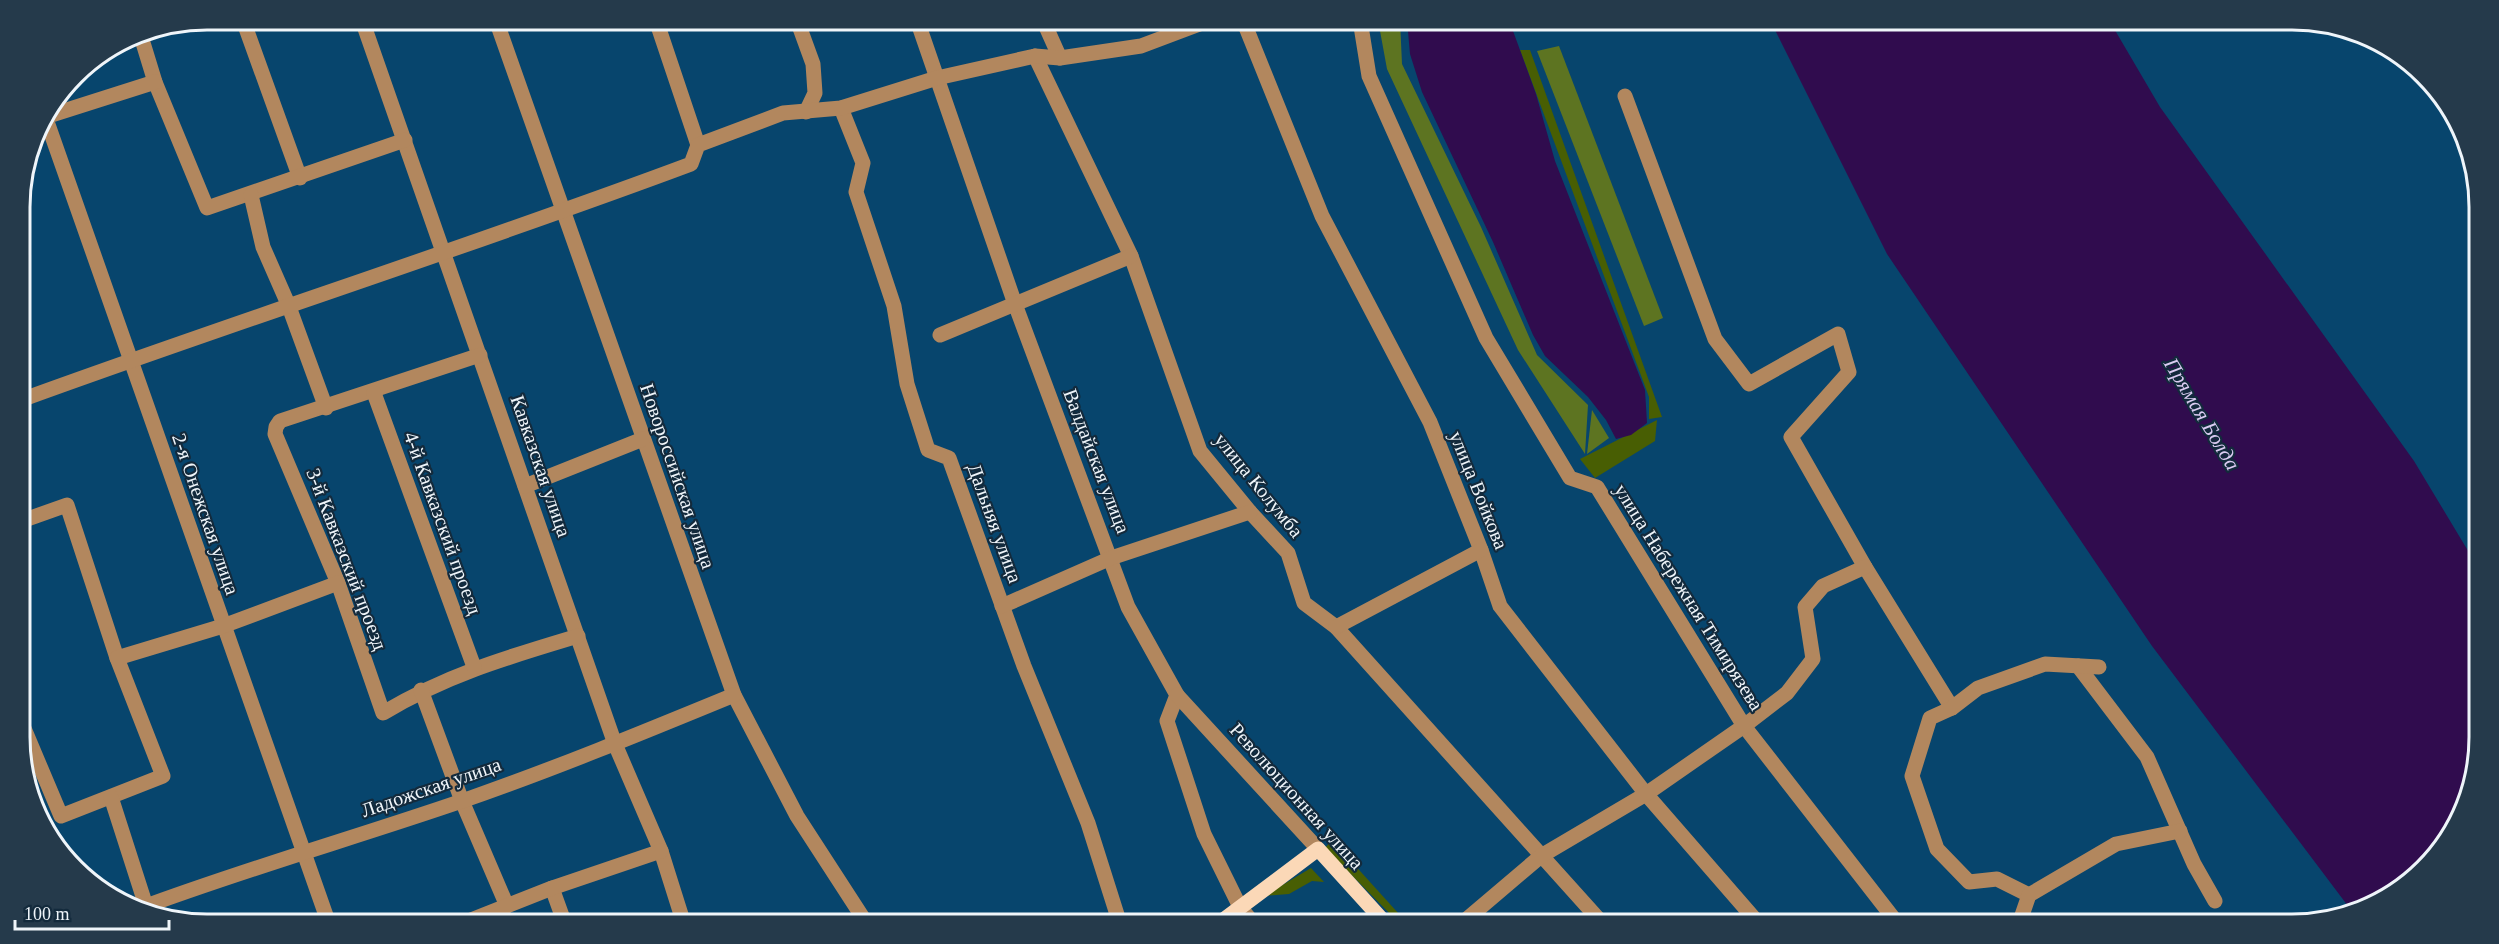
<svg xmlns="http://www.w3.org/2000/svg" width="2499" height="944" font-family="'Times New Roman',serif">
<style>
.green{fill:#485e03}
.forest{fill:#5d7421}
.water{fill:#300c4e}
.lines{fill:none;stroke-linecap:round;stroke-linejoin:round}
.minor{stroke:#b2875e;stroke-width:15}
.major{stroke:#fbd8b7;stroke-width:15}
.labels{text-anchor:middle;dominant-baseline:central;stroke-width:4.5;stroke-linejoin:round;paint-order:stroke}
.street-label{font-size:20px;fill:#eff5fa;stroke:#132a3c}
.water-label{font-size:21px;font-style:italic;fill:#dbcbf2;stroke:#132a3c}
.rim{fill:none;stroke:#eff5fa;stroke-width:3}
</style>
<rect width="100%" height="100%" fill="#07456d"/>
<!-- green -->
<g class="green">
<polygon points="1520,50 1530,50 1662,417 1649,419 1649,397"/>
<polygon points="1657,420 1655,441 1595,478 1580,459"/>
<polygon points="1332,840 1408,924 1400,924 1325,848"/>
<polygon points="1311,868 1324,882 1312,881 1289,894 1264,896"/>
</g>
<!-- forest -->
<g class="forest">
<polygon points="1378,20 1400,20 1402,64 1481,227 1537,355 1588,405 1585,454 1518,350 1387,69"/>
<polygon points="1559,46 1663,318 1644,326 1537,51"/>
<polygon points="1592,410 1609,438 1587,454"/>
</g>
<!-- water -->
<g class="water">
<polygon points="1407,20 1509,20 1536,94 1555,161 1645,390 1647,423 1631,435 1616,439 1606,420 1588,397 1545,356 1533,335 1493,242 1422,92 1410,54"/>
<polygon points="1770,20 2109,20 2160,107 2414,461 2479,569 2479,737 2469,798 2441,851 2406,886 2354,914 2152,646 1887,254"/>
</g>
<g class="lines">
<!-- minor -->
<g class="minor">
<polyline points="243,20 300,178"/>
<polyline points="362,20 615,744 661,851 684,924"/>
<polyline points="496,20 734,695 797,816 867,924"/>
<polyline points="656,20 698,145"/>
<polyline points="797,20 813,64 815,93 806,112"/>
<polyline points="917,20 1015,304 1128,607 1177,695 1167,721 1204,834 1240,907 1254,924"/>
<polyline points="1043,20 1060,58"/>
<polyline points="1243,20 1322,216 1430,422 1481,550 1500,606 1646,794 1759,924"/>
<polyline points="1360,20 1369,76 1486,338 1570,478 1597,487 1744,726 1898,924"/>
<polyline points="140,33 155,82 207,208 405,140"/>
<polyline points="1035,56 1131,256 1200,451 1250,512 1288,553 1304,603 1336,627 1603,924"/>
<polyline points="1625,96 1715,339 1749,384 1838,334 1849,372 1791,437 1865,567 1952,708"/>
<polyline points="841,108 863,163 856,192 894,306 907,384 928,450 949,458 1024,666 1088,823 1120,924"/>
<polyline points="45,116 329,924"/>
<polyline points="45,117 155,82"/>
<polyline points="251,195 263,247 288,304 326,408"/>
<polyline points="940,335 1131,256"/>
<path d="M480,355L280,421L276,427L275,434L338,583L383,713C446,675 508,657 578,636"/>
<polyline points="374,393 474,667"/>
<path d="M21,400C243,319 469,247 691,164L698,145L783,113L841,108L937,78L1035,56L1060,58L1141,46L1210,20"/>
<polyline points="525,486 643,439"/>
<polyline points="22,521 67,505 117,658 163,776 61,816 23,726"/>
<polyline points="1002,606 1111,558 1250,512"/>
<polyline points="1336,627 1481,550"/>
<polyline points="117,658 223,626 338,583"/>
<polyline points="2078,666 2147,757 2194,864 2215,901"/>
<polyline points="421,690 462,801 507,906"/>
<polyline points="1177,695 1318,849"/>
<polyline points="111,797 146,906"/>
<polyline points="552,888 565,924"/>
<polyline points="2029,895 1997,879 1969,882 1937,849 1912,776 1930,718 1952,708 1978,688 2045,664 2099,667"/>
<path d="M138,909C245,869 354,838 462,801C554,769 644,732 734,695"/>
<polyline points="461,924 552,888 661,851"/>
<polyline points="1461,924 1541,856 1646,794 1744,726 1787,693 1813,659 1805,607 1823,586 1865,567"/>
<polyline points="2019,924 2029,895 2116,844 2180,831"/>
</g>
<!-- major -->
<polyline class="major" points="1218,924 1318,849 1386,924"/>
</g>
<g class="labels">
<!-- street labels -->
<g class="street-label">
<text transform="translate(1097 461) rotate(69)">Валдайская улица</text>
<text transform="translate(541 466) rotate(71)">Кавказская улица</text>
<text transform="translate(678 476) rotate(71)">Новороссийская улица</text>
<text transform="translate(1259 485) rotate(51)">улица Колумба</text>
<text transform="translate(1479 490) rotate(68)">улица Войкова</text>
<text transform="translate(206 514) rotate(71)">2-я Онежская улица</text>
<text transform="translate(443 523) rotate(70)">4-й Кавказский проезд</text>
<text transform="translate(995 523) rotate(70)">Дальняя улица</text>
<text transform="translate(347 559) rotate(69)">3-й Кавказский проезд</text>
<text transform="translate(1689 597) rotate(58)">улица Набережная Тимирязева</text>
<text transform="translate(431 787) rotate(-19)">Ладожская улица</text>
<text transform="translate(1297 796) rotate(48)">Революционная улица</text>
</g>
<!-- water labels -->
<g class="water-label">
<text transform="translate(2202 414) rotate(59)">Прямая Болда</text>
</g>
</g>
<!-- crop -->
<path d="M0 0H2499V944H0ZM207 30H2292A177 177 0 0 1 2469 207V737A177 177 0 0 1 2292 914H207A177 177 0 0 1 30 737V207A177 177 0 0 1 207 30Z" fill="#253a4b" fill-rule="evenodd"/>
<path class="rim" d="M207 30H2292A177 177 0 0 1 2469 207V737A177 177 0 0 1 2292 914H207A177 177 0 0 1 30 737V207A177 177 0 0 1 207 30Z"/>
<!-- scale -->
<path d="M15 920v9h154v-9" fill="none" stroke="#eff5fa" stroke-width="3"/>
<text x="24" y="920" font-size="18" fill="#eff5fa" stroke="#132a3c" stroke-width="4.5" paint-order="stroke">100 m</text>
</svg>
